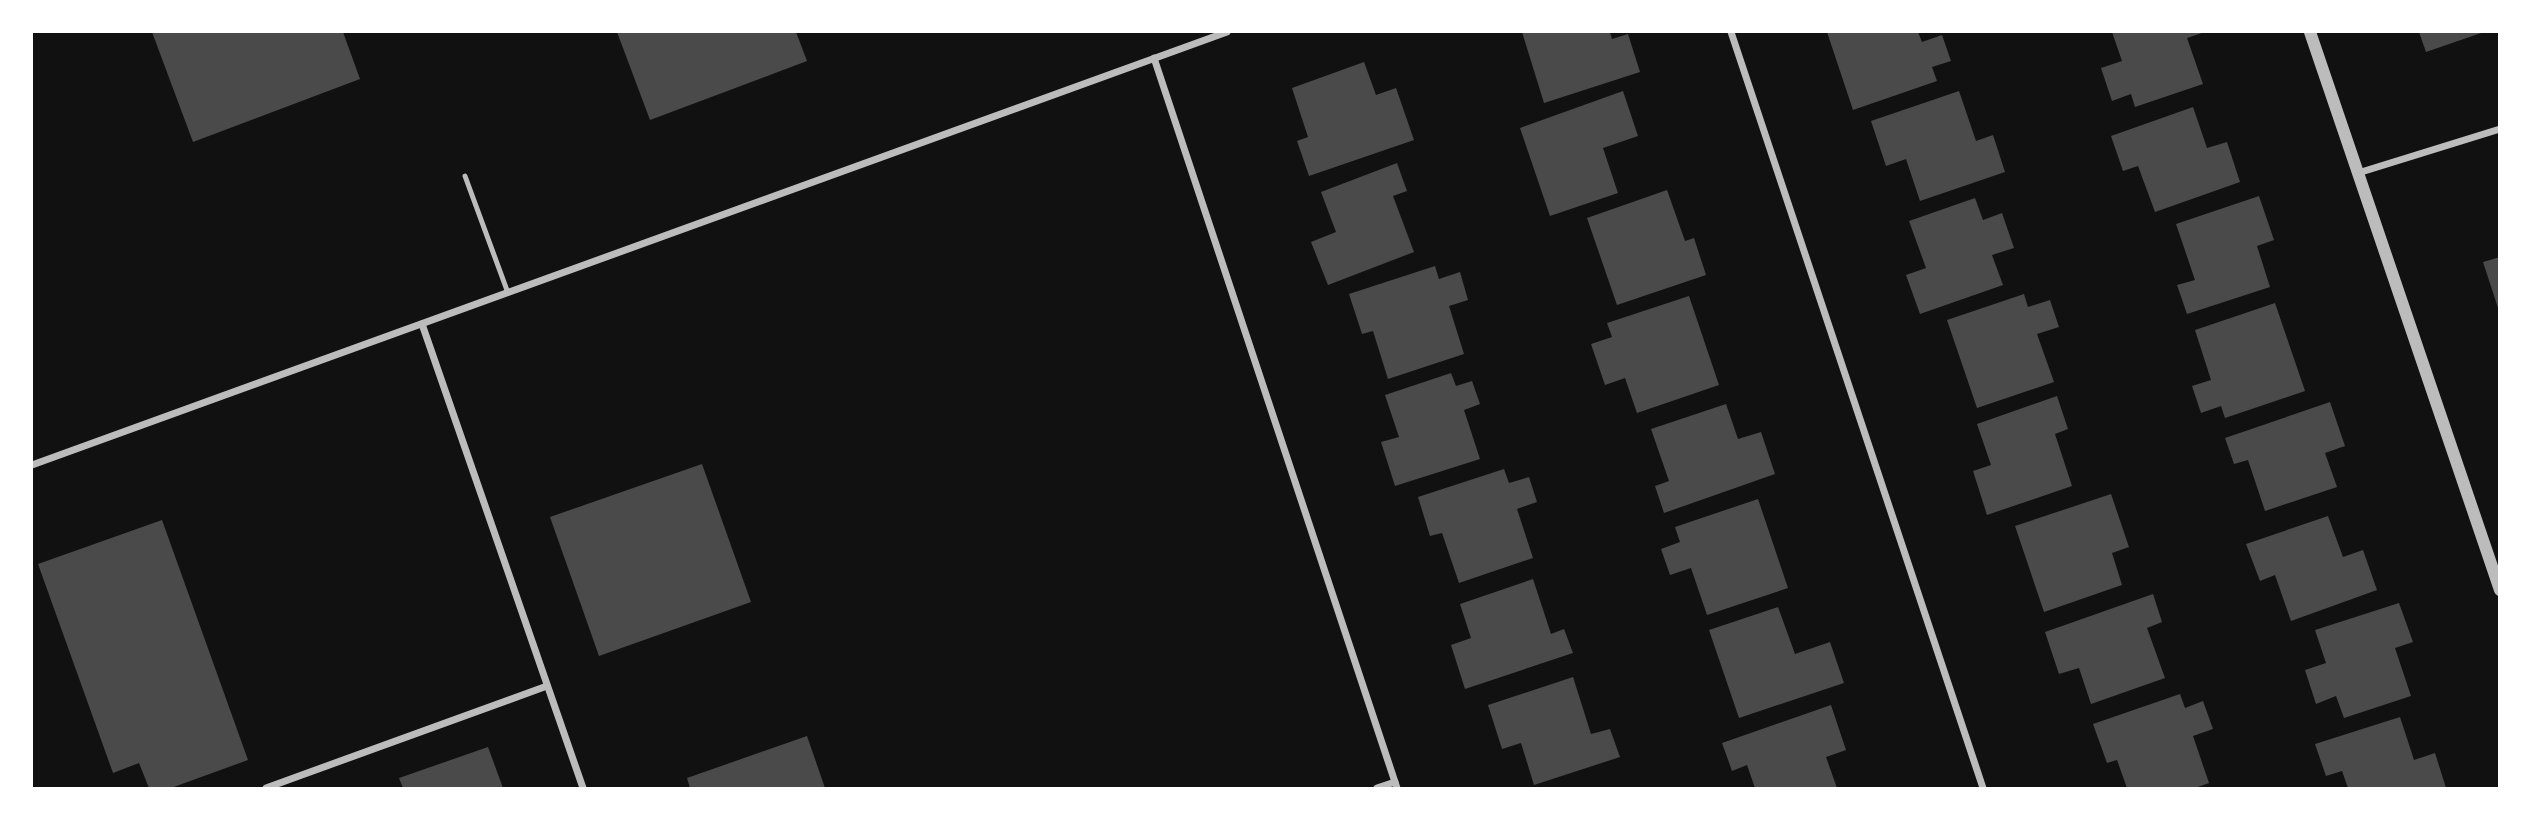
<svg xmlns="http://www.w3.org/2000/svg" width="2531" height="820" font-family="'Fira Sans Condensed',sans-serif">
<style>
.building{fill:#4a4a4a}
.lines{fill:none;stroke-linecap:round;stroke-linejoin:round}
.service{stroke:#bcbcbc;stroke-width:5}
.minor{stroke:#bcbcbc;stroke-width:7}
.tertiary{stroke:#bcbcbc;stroke-width:12}
</style>
<rect width="100%" height="100%" fill="#111"/>
<!-- building -->
<g class="building">
<polygon points="152,32 343,32 360,79 193,142"/>
<polygon points="617,32 796,32 807,61 650,120"/>
<polygon points="1522,32 1610,32 1612,39 1628,34 1640,72 1544,103"/>
<polygon points="1827,32 1918,32 1922,42 1942,35 1951,61 1932,67 1937,81 1853,110"/>
<polygon points="2112,32 2205,32 2187,38 2203,84 2135,107 2131,94 2112,101 2101,68 2122,61"/>
<polygon points="2419,32 2484,32 2426,52"/>
<polygon points="1364,62 1376,95 1396,88 1414,140 1309,176 1297,141 1308,137 1292,88"/>
<polygon points="1623,91 1638,136 1603,148 1618,193 1550,216 1520,128"/>
<polygon points="1959,91 1976,141 1993,135 2005,172 1920,201 1906,159 1886,166 1871,121"/>
<polygon points="2193,107 2207,148 2227,142 2240,182 2155,212 2138,166 2123,171 2111,136"/>
<polygon points="1397,163 1407,191 1393,196 1414,252 1328,285 1311,242 1336,232 1321,192"/>
<polygon points="1667,190 1685,241 1694,238 1706,275 1617,305 1587,218"/>
<polygon points="2259,196 2274,240 2257,246 2270,287 2187,314 2177,285 2195,280 2176,224"/>
<polygon points="1975,198 1983,220 2002,213 2014,248 1992,255 2003,285 1920,314 1906,275 1926,268 1909,221"/>
<polygon points="2500,257 2500,311 2499,311 2483,262"/>
<polygon points="1435,266 1439,279 1460,272 1468,300 1449,306 1464,354 1388,379 1373,331 1362,334 1349,294"/>
<polygon points="2024,294 2028,307 2050,300 2059,327 2037,334 2054,382 1977,408 1947,320"/>
<polygon points="1689,296 1719,385 1637,413 1625,378 1605,385 1591,344 1612,337 1607,323"/>
<polygon points="2275,303 2305,391 2225,418 2221,406 2201,413 2192,386 2211,380 2195,330"/>
<polygon points="1451,373 1456,386 1472,381 1480,404 1464,410 1480,459 1395,486 1381,442 1399,437 1385,395"/>
<polygon points="2057,396 2068,429 2055,434 2072,486 1987,515 1973,471 1991,465 1977,424"/>
<polygon points="2330,402 2345,446 2325,453 2337,487 2265,511 2248,460 2234,464 2225,438"/>
<polygon points="1726,404 1738,439 1761,432 1775,474 1664,513 1655,486 1669,481 1651,429"/>
<polygon points="702,464 751,602 599,656 550,517"/>
<polygon points="1504,469 1509,483 1529,477 1537,502 1517,509 1533,558 1459,583 1442,533 1430,536 1418,497"/>
<polygon points="2111,494 2129,547 2112,553 2122,585 2044,612 2015,526"/>
<polygon points="1758,499 1788,588 1707,615 1691,568 1670,575 1661,549 1680,542 1675,527"/>
<polygon points="2328,516 2343,557 2363,550 2377,590 2291,621 2275,575 2260,581 2246,544"/>
<polygon points="162,520 248,760 171,788 149,788 139,763 113,773 38,564"/>
<polygon points="1533,579 1551,634 1564,629 1573,653 1465,689 1451,645 1471,638 1460,604"/>
<polygon points="2153,594 2162,622 2147,628 2165,678 2091,704 2079,668 2059,674 2045,632"/>
<polygon points="2399,603 2413,642 2395,648 2411,696 2344,718 2336,696 2316,704 2305,670 2326,663 2315,630"/>
<polygon points="1778,607 1795,654 1830,642 1844,683 1739,718 1709,630"/>
<polygon points="1573,677 1591,734 1610,729 1620,757 1534,785 1521,743 1502,749 1488,705"/>
<polygon points="2180,694 2185,708 2203,701 2213,729 2193,736 2209,783 2195,788 2127,788 2117,760 2107,763 2093,724"/>
<polygon points="1831,705 1846,750 1826,757 1837,788 1755,788 1747,765 1732,771 1722,743"/>
<polygon points="2400,717 2414,760 2435,753 2446,788 2348,788 2342,771 2326,776 2315,744"/>
<polygon points="807,736 825,788 690,788 687,778"/>
<polygon points="488,747 503,788 403,788 399,778"/>
</g>
<g class="lines">
<!-- service -->
<polyline class="service" points="465,176 508,293"/>
<!-- minor -->
<g class="minor">
<polyline points="1731,32 1983,788"/>
<polyline points="1154,58 1397,788"/>
<polyline points="2358,173 2500,129"/>
<polyline points="422,324 583,788"/>
<polyline points="32,465 1227,32"/>
<polyline points="266,788 547,686"/>
<polyline points="1377,788 1395,782"/>
</g>
<!-- tertiary -->
<polyline class="tertiary" points="2310,32 2500,590"/>
</g>
<!-- border -->
<rect width="2531" height="820" fill="none" stroke="#ffffff" stroke-width="66"/>
</svg>
